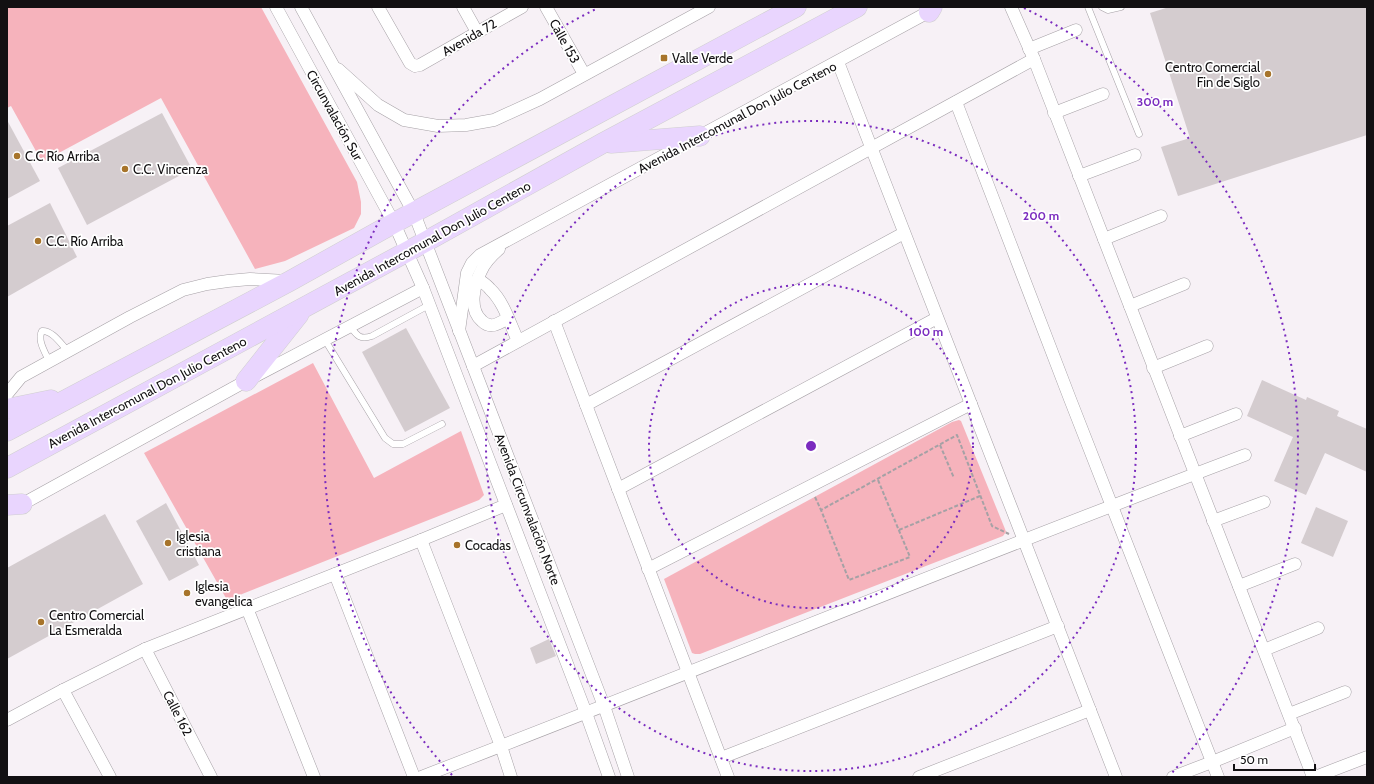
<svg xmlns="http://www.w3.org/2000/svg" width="1374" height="784" font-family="Cabin,sans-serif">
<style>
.green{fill:#f6b3bc}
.building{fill:#d4cccf}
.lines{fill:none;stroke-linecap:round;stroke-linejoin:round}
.lane-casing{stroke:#a6a1a6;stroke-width:7}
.street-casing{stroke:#a6a1a6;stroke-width:13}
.primary-casing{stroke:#d0cfd0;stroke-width:21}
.path{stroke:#a5a1a5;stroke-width:2;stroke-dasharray:4 2;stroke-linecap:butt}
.lane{stroke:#fff;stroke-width:6}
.street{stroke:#fff;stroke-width:12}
.primary{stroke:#e9d5fe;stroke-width:20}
.ring{fill:none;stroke:#7b2cbf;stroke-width:2;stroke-dasharray:2 4}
.poi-dot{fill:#a7742b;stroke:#fff;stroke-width:1.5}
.labels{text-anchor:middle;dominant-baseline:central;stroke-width:3.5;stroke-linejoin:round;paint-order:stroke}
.street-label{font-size:13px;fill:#121012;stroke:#fff}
.poi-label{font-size:13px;fill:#121012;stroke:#fff;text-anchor:start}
.centre{fill:#7b2cbf;stroke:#fff;stroke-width:2}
.ring-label{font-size:12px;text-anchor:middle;font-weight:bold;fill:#7b2cbf;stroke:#fff;stroke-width:3.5;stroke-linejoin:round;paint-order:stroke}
</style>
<rect width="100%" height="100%" fill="#f7f1f6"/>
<!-- green -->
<g class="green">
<polygon points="7,7 261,7 357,182 361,202 361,214 354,228 285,261 255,269 161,98 42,162 11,106 7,108"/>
<polygon points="313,363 374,478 461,431 484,495 479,500 227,600 144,453"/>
<polygon points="959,420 961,421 1005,529 1006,532 1003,536 700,654 695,654 692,653 664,579 952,422"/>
</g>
<!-- building -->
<g class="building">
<polygon points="1169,7 1367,7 1367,135 1178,196 1161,147 1190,138 1150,13"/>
<polygon points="162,113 192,169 87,225 58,168"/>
<polygon points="7,120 40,181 7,199"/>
<polygon points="50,203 77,257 7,297 7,226"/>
<polygon points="406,328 450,408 405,432 362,352"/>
<polygon points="1262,380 1306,400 1307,397 1339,411 1337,416 1367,429 1367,472 1325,453 1306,495 1274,481 1293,437 1247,416"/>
<polygon points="166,503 199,565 169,581 136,521"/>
<polygon points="1316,507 1348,521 1333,557 1301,543"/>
<polygon points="105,514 143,584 7,659 7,568"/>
<polygon points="549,639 556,656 536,664 530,648"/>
</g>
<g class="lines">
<!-- lane casing -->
<g class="lane-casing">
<g id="lane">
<polyline points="1088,7 1139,134"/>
<polyline points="1102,7 1108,10 1121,7"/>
<path d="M350,326C357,336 360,340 372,336L429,305"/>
<polyline points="325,340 385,438 393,444 403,444 442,424"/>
<path d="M49,361C45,352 37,340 42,331C52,330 61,344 68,351"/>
</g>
</g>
<!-- street casing -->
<g class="street-casing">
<g id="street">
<polyline points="276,7 394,223 423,288 586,713 609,777"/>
<polyline points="301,7 414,213 604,706 628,777"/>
<polyline points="378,7 410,63 415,66 420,65 522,7"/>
<polyline points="463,7 477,32"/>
<polyline points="546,7 584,74"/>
<polyline points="1011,7 1034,59 1313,777"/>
<polyline points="1029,49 1076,30"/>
<polyline points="838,62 1116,777"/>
<polyline points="338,69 378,105 404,120 438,126 466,125 494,120 540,99 709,7"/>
<polyline points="956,102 1070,399 1218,777"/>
<polyline points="1054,113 1103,94"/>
<polyline points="1079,176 1135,155"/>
<polyline points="1104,239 1161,216"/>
<path d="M499,249C492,255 485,262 481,271C474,285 468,309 482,321C485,324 489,326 494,325C499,324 503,321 508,318"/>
<path d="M478,279C482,282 487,285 490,289C504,302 510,324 518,341"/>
<polyline points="1130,306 1184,284"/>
<polyline points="554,321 728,777"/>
<polyline points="459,331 467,273 472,263 480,255 934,9"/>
<polyline points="473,366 1034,59"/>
<polyline points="1153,368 1207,346"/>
<polyline points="7,394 21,377 130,317 183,290 207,284 228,281 250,279 287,281"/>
<polyline points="586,405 904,233"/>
<polyline points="1180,436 1236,414"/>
<polyline points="618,489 937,318"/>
<polyline points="17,507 246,381 423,288"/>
<polyline points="1213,521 1264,502"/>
<polyline points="421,540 501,746 511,777"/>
<polyline points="648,569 971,404"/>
<polyline points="335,574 414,777"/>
<polyline points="1239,586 1295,564"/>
<polyline points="247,608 314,777"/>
<polyline points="145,649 211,777"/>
<polyline points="1264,650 1318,628"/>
<polyline points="63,690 110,777"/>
<polyline points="1289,714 1345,692"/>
<polyline points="7,720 63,690 145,649 421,540 506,505"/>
<polyline points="721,758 1058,626"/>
<path d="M421,777C696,671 969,559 1245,455"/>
<polyline points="919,777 1090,710"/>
<polyline points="1173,777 1212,762 1295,728"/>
<polyline points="1315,777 1367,757"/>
</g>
</g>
<!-- primary casing -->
<g class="primary-casing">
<g id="primary">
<polyline points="929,12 932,7"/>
<polyline points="611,143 700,136"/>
<polyline points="246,381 299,314"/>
<polyline points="7,409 51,400"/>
<polyline points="7,431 290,281 394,223 796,7"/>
<polyline points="7,468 425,242 603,143 857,7"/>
<polyline points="7,505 22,504"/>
</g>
</g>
<!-- path -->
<g class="path">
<polyline points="940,445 954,478"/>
<polyline points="878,480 910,557 849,580 821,510 957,435 992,526 1009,534"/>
<polyline points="815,497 821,510"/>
<polyline points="899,530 980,496"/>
</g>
<!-- lane -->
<use href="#lane" class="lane"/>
<!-- street -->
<use href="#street" class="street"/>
<!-- primary -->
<use href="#primary" class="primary"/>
</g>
<!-- distance rings -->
<g class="ring">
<circle cx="811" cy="446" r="162"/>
<circle cx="811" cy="446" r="325"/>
<path d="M452 775A487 487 0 0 1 598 8M1024 8A487 487 0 0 1 1170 775"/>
</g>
<!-- markers -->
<g class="poi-dot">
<rect x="660" y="54" width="8" height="8" rx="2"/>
<circle cx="1268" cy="74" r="4"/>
<circle cx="17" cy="156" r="4"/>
<circle cx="125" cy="169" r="4"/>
<circle cx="38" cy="241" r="4"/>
<circle cx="168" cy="543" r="4"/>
<circle cx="457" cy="545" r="4"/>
<circle cx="187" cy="593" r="4"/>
<circle cx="41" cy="622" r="4"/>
</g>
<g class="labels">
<!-- street labels -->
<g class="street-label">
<text transform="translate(469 37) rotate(-30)">Avenida 72</text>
<text transform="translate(565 41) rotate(61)">Calle 153</text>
<text transform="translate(335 115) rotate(61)">Circunvalación Sur</text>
<text transform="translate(737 117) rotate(-28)">Avenida Intercomunal Don Julio Centeno</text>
<text transform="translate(432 238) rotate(-29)">Avenida Intercomunal Don Julio Centeno</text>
<text transform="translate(147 392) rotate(-28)">Avenida Intercomunal Don Julio Centeno</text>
<text transform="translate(528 509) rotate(69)">Avenida Circunvalación Norte</text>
<text transform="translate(178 713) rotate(63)">Calle 162</text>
</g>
<!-- poi labels -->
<g class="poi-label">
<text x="672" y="58">Valle Verde</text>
<text x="1260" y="67" text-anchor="end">Centro Comercial<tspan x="1260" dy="15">Fin de Siglo</tspan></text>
<text x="25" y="156">C.C Río Arriba</text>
<text x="133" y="169">C.C. Vincenza</text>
<text x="46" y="241">C.C. Río Arriba</text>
<text x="176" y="536">Iglesia<tspan x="176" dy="15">cristiana</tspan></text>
<text x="465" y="545">Cocadas</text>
<text x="195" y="586">Iglesia<tspan x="195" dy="15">evangelica</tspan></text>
<text x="49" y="615">Centro Comercial<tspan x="49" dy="15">La Esmeralda</tspan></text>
</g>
</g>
<circle cx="811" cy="446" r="6" class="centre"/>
<g class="ring-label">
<text x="1155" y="106">300 m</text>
<text x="1041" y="220">200 m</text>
<text x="926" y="336">100 m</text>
</g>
<!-- border -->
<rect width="1374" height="784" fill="none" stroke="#121012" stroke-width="16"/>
<!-- scale -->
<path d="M1234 764v6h81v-6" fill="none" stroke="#121012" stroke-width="2"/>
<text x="1240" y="764" font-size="12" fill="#121012" stroke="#ffffff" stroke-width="3" paint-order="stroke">50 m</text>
</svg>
